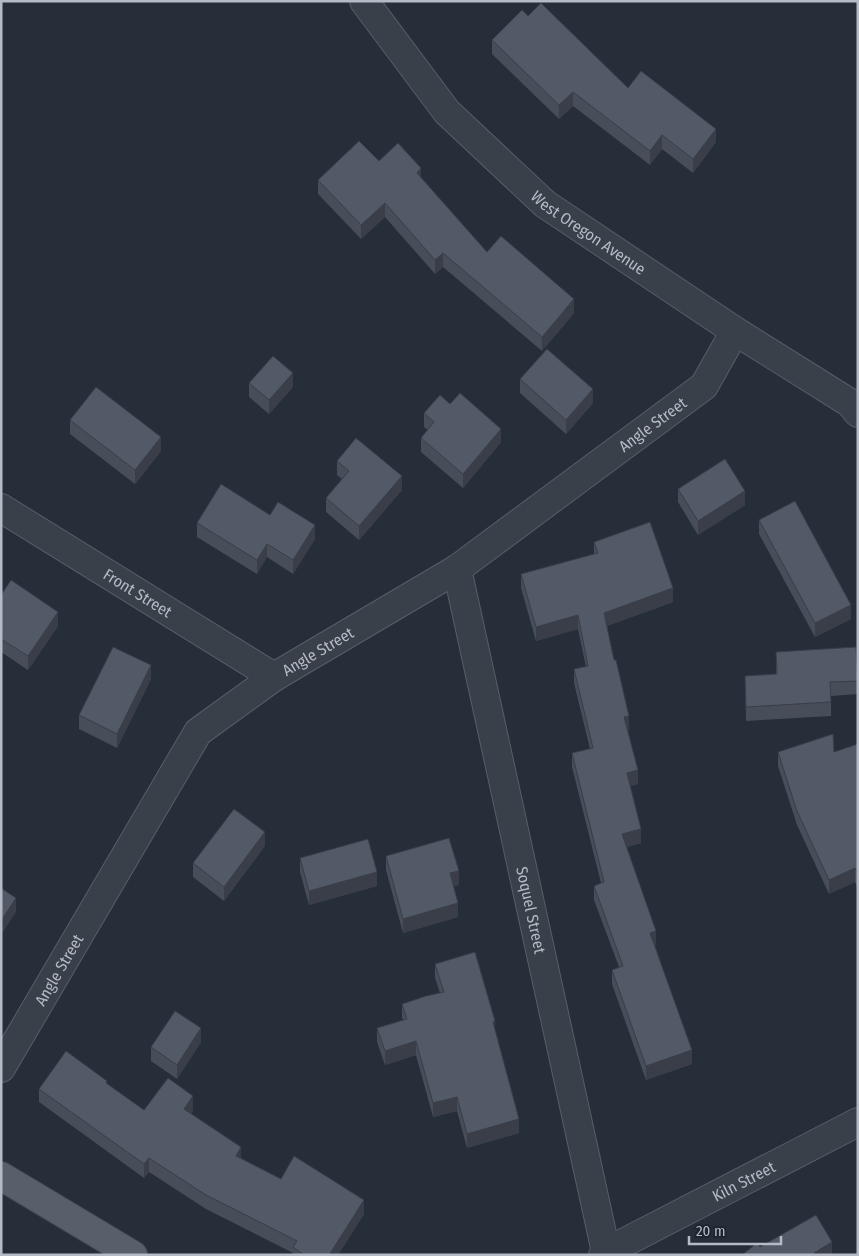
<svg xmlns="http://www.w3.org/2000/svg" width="859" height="1256" font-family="'Fira Sans Condensed',sans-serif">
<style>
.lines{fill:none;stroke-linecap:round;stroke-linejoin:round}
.minor-casing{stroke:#585e68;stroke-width:30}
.major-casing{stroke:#434953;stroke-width:30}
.minor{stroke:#3a404a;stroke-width:28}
.major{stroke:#585f6a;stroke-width:28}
.wall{fill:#474d59}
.shaded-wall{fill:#393e48}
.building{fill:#525967;stroke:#393e48}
.labels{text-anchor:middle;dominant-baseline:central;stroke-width:4;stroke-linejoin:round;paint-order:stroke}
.street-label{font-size:16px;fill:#b5bbc6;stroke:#1f252f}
</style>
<rect width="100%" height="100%" fill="#262e3a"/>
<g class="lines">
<!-- minor casing -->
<g class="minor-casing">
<g id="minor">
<path id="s1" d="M364,1L447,112L545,204L735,331L850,403L858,413"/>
<path id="s2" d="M1,508L274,677"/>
<path id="s3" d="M457,569L606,1252"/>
<path id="s4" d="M1,1068L198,732L274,677L457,569L704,386L735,331"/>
<path id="s5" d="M603,1255L606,1252L858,1122"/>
</g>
</g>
<!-- major casing -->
<g class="major-casing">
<polyline id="major" points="1,1176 133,1255"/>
</g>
<!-- minor -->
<use href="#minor" class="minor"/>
<!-- major -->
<use href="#major" class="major"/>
</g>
<!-- wall -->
<g class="wall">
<polygon points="528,16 628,88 716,142 693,173 662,149 650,165 573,106 559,119 492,54 492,40"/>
<polygon points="379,161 421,178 487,252 574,313 542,351 443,267 435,274 385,217 361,239 318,194 318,180"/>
<polygon points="520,379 593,403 566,434 520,393"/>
<polygon points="249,383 293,387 269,414 249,397"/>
<polygon points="450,404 501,442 463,488 421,452 421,438 428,430 424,427 424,413"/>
<polygon points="70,420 161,451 135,484 70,434"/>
<polygon points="337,461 402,490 359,540 326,512 326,498 342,479 337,475"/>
<polygon points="678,489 745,505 698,535 678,502"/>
<polygon points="270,515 315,539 293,574 267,557 257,574 197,537 197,523"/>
<polygon points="759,520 851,619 815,637 759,534"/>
<polygon points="594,542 673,602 607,626 629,730 628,730 638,784 630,786 641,843 627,847 656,945 655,945 692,1064 646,1080 612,984 612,970 619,967 594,900 594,886 601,883 572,767 572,753 590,749 574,683 574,669 586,667 578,629 536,641 521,588 521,574 594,554"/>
<polygon points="1,595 58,626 28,670 1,652"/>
<polygon points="776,652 858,675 858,694 831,696 831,716 746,721 745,676 776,674"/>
<polygon points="151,679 117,748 79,729 79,715"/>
<polygon points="858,744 858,889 855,882 829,894 797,825 778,766 778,752 834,752"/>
<polygon points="265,846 224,901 193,877 193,863"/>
<polygon points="386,856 459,885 454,886 458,917 403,933 386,870"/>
<polygon points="300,858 377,886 309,905 300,872"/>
<polygon points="435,964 495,1032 519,1133 467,1148 457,1111 433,1117 416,1055 385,1065 377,1042 377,1028 403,1020 402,1017 402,1004 440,993 435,978"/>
<polygon points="858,984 858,1000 857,999 857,985"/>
<polygon points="201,1042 177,1079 151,1061 151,1047"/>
<polygon points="107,1084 144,1110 193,1110 191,1114 241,1158 281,1179 364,1214 338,1255 293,1255 293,1253 206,1209 149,1172 144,1178 39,1102 39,1089"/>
</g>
<!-- shaded-wall -->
<g class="shaded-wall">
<polygon points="573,92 573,106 559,119 559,105"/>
<polygon points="716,129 716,142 693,173 693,159"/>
<polygon points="662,135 662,149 650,165 650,151"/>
<polygon points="421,168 421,182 417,173"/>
<polygon points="385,203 385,217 361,239 361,225"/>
<polygon points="443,253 443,267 435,274 435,260"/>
<polygon points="574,299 574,313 542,351 542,337"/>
<polygon points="2,353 2,367 1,369 1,355"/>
<polygon points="293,373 293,387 269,414 269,400"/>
<polygon points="593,389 593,403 566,434 566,420"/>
<polygon points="501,429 501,442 463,488 463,474"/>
<polygon points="161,437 161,451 135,484 135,470"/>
<polygon points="402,476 402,490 359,540 359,526"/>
<polygon points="745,491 745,505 698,535 698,521"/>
<polygon points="315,525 315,539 293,574 293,560"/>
<polygon points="267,544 267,557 257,574 257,560"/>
<polygon points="673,588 673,602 604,627 604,613"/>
<polygon points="851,605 851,619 815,637 815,623"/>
<polygon points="58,612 58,626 28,670 28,656"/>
<polygon points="578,615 578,629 536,641 536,627"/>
<polygon points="151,665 151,679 117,748 117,734"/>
<polygon points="629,716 629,730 624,731 624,717"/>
<polygon points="638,770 638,784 627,787 627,773"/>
<polygon points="641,829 641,843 622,848 622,834"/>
<polygon points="265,832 265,846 224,901 224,887"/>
<polygon points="855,868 855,882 829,894 829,880"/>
<polygon points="459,871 459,885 450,887 450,873"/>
<polygon points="377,872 377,886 309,905 309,891"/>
<polygon points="16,898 16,912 1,935 1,921"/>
<polygon points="458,903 458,917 403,933 403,919"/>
<polygon points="656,931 656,945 650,947 650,933"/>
<polygon points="495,1021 495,1035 493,1022"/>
<polygon points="201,1028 201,1042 177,1079 177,1065"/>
<polygon points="416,1041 416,1055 385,1065 385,1051"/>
<polygon points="692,1050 692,1064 646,1080 646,1066"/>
<polygon points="193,1096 193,1110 184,1123 184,1109"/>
<polygon points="457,1097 457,1111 433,1117 433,1103"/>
<polygon points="519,1119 519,1133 467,1148 467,1134"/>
<polygon points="241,1147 241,1161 236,1156"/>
<polygon points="149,1158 149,1172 144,1178 144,1164"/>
<polygon points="364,1200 364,1214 338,1255 329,1255"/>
<polygon points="832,1242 832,1255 814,1255 814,1253"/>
</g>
<!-- building -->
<g class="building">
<polygon points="541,3 628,88 641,71 716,129 693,159 662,135 650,151 573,92 559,105 492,40 522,10 528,16"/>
<polygon points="359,141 379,161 398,143 421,168 417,173 487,252 501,236 574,299 542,337 443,253 435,260 385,203 361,225 318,180"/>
<polygon points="547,349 593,389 566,420 520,379"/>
<polygon points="273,356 293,373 269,400 249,383"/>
<polygon points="96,387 161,437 135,470 70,420"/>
<polygon points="460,393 501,429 463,474 421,438 434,422 424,413 440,395 450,404"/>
<polygon points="356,438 402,476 359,526 326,498 349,471 337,461"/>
<polygon points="725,459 745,491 698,521 678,489"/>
<polygon points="221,484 270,515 278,502 315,525 293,560 267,544 257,560 197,523"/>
<polygon points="795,501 851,605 815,623 759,520"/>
<polygon points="650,522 673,588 604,613 614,660 616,660 629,716 624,717 638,770 627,773 641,829 622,834 656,931 650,933 692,1050 646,1066 612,970 623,966 594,886 604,882 572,753 593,748 574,669 588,666 578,615 536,627 521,574 598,553 594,542"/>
<polygon points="11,580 58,612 28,656 1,639 1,595"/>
<polygon points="113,647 151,665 117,734 79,715"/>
<polygon points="856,647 858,681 830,682 831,702 746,707 745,676 777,674 776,652"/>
<polygon points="833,734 834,752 858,744 858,875 855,868 829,880 797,811 778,752"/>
<polygon points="234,809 265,832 224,887 193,863"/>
<polygon points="449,838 459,871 450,873 458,903 403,919 386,856"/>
<polygon points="368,839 377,872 309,891 300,858"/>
<polygon points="1,888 16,898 1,921"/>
<polygon points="475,952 495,1021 493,1022 519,1119 467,1134 457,1097 433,1103 416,1041 385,1051 377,1028 407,1019 402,1004 426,996 444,992 435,964"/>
<polygon points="175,1011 201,1028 177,1065 151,1047"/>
<polygon points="66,1051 107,1081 106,1083 144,1110 168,1078 193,1096 184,1109 241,1147 236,1156 281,1179 294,1156 364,1200 329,1255 304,1255 293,1247 297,1241 206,1195 149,1158 144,1164 39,1089"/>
<polygon points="816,1215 832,1242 814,1253 815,1255 742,1255 757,1243 760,1247"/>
</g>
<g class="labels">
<!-- street labels -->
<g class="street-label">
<text stroke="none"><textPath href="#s1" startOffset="325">West Oregon Avenue</textPath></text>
<text stroke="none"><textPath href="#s4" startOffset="939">Angle Street</textPath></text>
<text stroke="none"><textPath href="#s2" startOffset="161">Front Street</textPath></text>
<text stroke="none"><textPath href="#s4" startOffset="534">Angle Street</textPath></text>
<text stroke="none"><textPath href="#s3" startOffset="349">Soquel Street</textPath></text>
<text stroke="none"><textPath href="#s4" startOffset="114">Angle Street</textPath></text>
<text stroke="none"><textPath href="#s5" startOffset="159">Kiln Street</textPath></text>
</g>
</g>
<!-- border -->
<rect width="859" height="1256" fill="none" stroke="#b5bbc6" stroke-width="5"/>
<!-- scale -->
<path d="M689 1236v8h92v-8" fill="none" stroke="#b5bbc6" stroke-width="2.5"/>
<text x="696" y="1236" font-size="15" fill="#b5bbc6" stroke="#1f252f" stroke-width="4" paint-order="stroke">20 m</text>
</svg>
